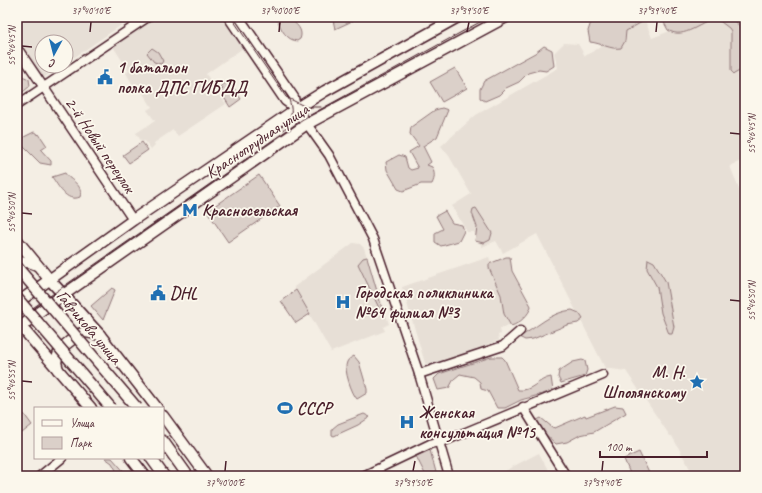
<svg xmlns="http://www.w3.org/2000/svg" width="762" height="493" font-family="Caveat,sans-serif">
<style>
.built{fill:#e7dfd6}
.green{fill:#dbd0c9;stroke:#92787a}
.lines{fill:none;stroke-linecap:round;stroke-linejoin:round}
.minor-casing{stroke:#4a1f2b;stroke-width:11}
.major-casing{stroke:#4a1f2b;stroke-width:13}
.minor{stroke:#fbf7ec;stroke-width:8}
.major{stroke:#fbf7ec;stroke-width:10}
.tram{stroke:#4a1f2b;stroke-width:1}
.major-bridge-casing{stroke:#4a1f2b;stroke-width:13;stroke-linecap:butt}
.major-bridge{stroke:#fbf7ec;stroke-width:10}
.ticks{fill:none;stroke:#4a1f2b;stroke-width:1.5}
.labels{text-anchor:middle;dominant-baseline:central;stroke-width:3.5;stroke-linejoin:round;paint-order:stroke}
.poi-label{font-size:17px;font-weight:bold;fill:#4a1f2b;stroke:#fbf7ec;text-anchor:start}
.street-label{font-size:17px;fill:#4a1f2b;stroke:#fbf7ec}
.neatline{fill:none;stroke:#4a1f2b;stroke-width:1.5}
.ticks-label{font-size:10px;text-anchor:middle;fill:#4a1f2b}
</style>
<rect width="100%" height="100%" fill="#f4eee4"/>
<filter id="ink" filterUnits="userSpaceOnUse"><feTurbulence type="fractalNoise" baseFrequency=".025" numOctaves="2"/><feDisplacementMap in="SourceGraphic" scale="8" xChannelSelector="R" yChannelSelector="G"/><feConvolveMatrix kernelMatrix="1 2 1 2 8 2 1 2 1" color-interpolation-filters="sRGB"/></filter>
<g filter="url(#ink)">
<!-- built -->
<g class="built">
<polygon points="17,17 133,17 66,63 66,42 42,42 42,66 61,66 42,79 25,49 17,54"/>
<polygon points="155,17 226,17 246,46 206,74 226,104 178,136 173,130 154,143 155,145 151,149 145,141 142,142 136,133 155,121 147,110 152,107 136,83 133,85 126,73 129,71 112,45"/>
<polygon points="706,17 745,17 745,149 742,150 743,160 730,166 745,204 745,476 694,476 672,436 670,436 626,371 605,368 537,234 503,253 496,241 482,247 474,232 467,232 452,206 471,194 449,156 441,146 476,115 558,68 554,53 564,43 578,44 585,56 609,42 629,25 644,18 652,38"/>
<polygon points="353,243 360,244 364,248 389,324 383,327 385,331 331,352 294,287"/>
<polygon points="489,257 511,325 500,329 501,334 498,335 499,340 484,346 482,349 477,348 475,351 426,366 402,287"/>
<polygon points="539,453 551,476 497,476 512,467"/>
</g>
<!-- green -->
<g class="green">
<path d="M281,17C291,18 305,28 300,39L297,41C287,40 280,29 278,20Z"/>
<polygon points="339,17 361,17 335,29 333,20"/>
<path d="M602,17H642V22L626,31L625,41L621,48C611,50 601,43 590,42L588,31L591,22Z"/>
<path d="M661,17H734L745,38V68L734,74L731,71V31L729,28L717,19C702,20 684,41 668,30Z"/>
<polygon points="544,46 552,50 554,66 546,71 539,70 528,73 519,82 506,88 499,95 485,101 480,98 480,89 484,81 535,53"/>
<polygon points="152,48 158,52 163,61 161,64 154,62 147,53"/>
<polygon points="455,68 467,88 442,102 430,82"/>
<polygon points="22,76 29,79 30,86 17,97 17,77"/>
<polygon points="229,81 241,99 230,107 220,91 223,89 221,86"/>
<path d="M442,108L448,110L437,137L423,146L431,162L427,165L432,167C435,173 435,178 432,184H421L403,191L398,189L387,170L386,162L399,155L405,157L408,168L411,170L418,168L409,152L419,146L410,134L411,127L435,110Z"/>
<polygon points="34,132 37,133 38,135 39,134 47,146 41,150 51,161 51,165 40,163 21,144 24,137"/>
<polygon points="142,142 148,150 129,163 123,155"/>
<path d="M65,173C70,181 84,184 80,197C66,203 58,185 52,177Z"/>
<polygon points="259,175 280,206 228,242 207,211"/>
<polygon points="476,208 492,233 490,240 484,243 475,241 477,227 472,213 473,209"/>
<polygon points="445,211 452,223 462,225 464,231 459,241 441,246 435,242 435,233 443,229 436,216"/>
<polygon points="367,257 383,312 380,310 358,264 363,258"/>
<path d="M506,257H510L512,271L531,306C530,314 519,324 511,326L504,314L501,295L489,268V264Z"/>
<polygon points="648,259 654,262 666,282 674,327 672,334 669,334 661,313 657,287 647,269"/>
<polygon points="112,288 115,290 103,320 91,306"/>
<polygon points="296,290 310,314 296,323 281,301"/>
<path d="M572,310L579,313L583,319L578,323L567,325L533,339L525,340L519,337C537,328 550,312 572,310Z"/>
<path d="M354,356L359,362L367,389V393L357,399C352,394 343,369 347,362C348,359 351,358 354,356Z"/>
<path d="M491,357H502L505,360L518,390C532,392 538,379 551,377L553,391L521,400L505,408H497L488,391L481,389L480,382L474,377L460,374L454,379L449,388L438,390L434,379L439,374Z"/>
<polygon points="582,360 585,361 587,370 585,376 561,383 558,377 559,371 573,362"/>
<polygon points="615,406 623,407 626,413 594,432 580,435 567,442 556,444 543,432 537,420 541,418 552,427 555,428 585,415 586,417"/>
<polygon points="24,414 32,425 22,433 17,427 17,420"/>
<polygon points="364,414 370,417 358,425 334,436 332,435 332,429 338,424"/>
<polygon points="430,450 437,476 426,476 416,456"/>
<polygon points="639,452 649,473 642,476 631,476 624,459"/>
<polygon points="105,458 112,458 128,476 118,474 112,463"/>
</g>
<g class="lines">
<!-- minor casing -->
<g class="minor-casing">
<g id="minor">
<polyline points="228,17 285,101 296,109"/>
<polyline points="239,17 294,97 296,109"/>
<polyline points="20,52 133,220"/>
<polyline points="17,105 148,17"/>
<polyline points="307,124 329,155 373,239 419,374 449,476"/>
<polyline points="419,374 503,346 520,331"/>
<polyline points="523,407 566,476"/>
<polyline points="40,476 62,458"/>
<polyline points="363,476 430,444 447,440 603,375"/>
</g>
</g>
<!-- major casing -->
<g class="major-casing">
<g id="major">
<polyline points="296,109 307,124"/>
<polyline points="17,240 49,279 100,335 157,408"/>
<polyline points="17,263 29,262 37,265"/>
<polyline points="17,303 133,220 296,109 325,91 458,17"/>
<polyline points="17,322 91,408"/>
<polyline points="17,330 39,312 307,124 506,17"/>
<polyline points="58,370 56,362 60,349 79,334 86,332 100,335"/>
<polyline points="163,416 207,476"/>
<polyline points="163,441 188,476"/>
<polyline points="131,458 145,476"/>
<polyline points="151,458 164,476"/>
</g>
</g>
<!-- minor -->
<use href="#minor" class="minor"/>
<!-- major -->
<use href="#major" class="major"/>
<!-- tram -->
<g class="tram">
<polyline points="231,17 286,97 306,107 321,107"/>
<path d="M284,130C293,119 293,109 288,97"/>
<polyline points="17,319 303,119 489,17"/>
</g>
<!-- major-bridge casing -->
<g class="major-bridge-casing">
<g id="major-bridge">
<polyline points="17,267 137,408"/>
<polyline points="17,298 111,408"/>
</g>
</g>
<!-- major-bridge -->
<use href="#major-bridge" class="major-bridge"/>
</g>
</g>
<!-- ticks -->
<path class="ticks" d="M90,32L91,22M279,32L280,22M467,32L469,22M656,32L657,22M22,46L32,47M730,133L740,134M22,213L32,214M730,300L740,301M22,381L32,382M225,471L226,461M413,471L415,461M602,471L603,461"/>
<!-- icons -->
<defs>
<g id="civic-bare" transform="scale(1.2)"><path d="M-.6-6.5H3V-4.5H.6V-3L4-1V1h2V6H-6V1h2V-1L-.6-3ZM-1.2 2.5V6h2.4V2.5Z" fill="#1f6fb2" stroke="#fbf7ec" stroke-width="2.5" paint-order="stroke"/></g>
<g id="metro-bare" transform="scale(1.2)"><path d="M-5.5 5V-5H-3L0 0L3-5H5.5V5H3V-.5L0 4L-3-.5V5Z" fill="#1f6fb2" stroke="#fbf7ec" stroke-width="2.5" paint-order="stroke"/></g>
<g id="hospital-bare" transform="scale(1.2)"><path d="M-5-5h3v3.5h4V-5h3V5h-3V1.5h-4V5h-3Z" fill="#1f6fb2" stroke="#fbf7ec" stroke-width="2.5" paint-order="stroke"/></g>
<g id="sight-bare" transform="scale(1.2)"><path d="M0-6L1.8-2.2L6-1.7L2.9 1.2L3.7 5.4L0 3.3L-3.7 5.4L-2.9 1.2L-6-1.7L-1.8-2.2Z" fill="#1f6fb2" stroke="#fbf7ec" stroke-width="2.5" paint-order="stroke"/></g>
<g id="stadium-bare" transform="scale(1.2)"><path d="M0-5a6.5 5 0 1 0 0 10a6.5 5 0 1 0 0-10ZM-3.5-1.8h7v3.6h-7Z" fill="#1f6fb2" stroke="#fbf7ec" stroke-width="2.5" paint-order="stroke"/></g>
</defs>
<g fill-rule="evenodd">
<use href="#civic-bare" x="105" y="77"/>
<use href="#metro-bare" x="190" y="210"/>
<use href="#civic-bare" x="158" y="293"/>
<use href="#hospital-bare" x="343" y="302"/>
<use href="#sight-bare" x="697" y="382"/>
<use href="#stadium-bare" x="285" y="408"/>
<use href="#hospital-bare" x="407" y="422"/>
</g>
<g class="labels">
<!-- poi labels -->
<g class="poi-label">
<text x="117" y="67">1 батальон<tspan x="117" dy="20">полка ДПС ГИБДД</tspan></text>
<text x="202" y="210">Красносельская</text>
<text x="355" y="292">Городская поликлиника<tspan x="355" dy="20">№64 филиал №3</tspan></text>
<text x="170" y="293">DHL</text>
<text x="685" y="372" text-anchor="end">М. Н.<tspan x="685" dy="20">Шполянскому</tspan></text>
<text x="297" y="408">СССР</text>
<text x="419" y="412">Женская<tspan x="419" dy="20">консультация №15</tspan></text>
</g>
<!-- street labels -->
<g class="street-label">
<text transform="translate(257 141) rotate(-34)">Краснопрудная улица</text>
<text transform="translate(100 145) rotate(56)">2-й Новый переулок</text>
<text transform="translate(89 327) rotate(50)">Гаврикова улица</text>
</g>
</g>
<!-- margin -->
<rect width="762" height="493" fill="none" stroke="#fbf7ec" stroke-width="44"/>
<!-- legend -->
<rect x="34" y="407" width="130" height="52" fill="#fbf7ec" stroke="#b4a19f"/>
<rect x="42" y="420" width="20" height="6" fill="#fbf7ec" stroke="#b4a19f"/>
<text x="70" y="427" font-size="12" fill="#4a1f2b">Улица</text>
<rect x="42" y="437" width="20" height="12" fill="#dbd0c9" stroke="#b4a19f"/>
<text x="70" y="447" font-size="12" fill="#4a1f2b">Парк</text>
<!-- north arrow -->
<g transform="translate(54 54) rotate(187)"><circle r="19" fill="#fbf7ec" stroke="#b4a19f"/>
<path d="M0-3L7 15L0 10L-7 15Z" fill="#1f6fb2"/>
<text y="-6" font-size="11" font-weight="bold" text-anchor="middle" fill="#4a1f2b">С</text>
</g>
<!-- scale -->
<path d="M600 451v6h107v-6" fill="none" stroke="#4a1f2b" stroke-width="2"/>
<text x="606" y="451" font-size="12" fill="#4a1f2b" stroke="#fbf7ec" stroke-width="3" paint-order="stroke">100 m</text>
<rect x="22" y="22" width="718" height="449" class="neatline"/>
<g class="ticks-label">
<text x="91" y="14">37°40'10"E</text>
<text x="280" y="14">37°40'00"E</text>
<text x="469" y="14">37°39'50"E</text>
<text x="657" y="14">37°39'40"E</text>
<text transform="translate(11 46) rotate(-90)" y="4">55°46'45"N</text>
<text transform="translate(751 134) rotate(-90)" y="4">55°46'45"N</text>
<text transform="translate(11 213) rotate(-90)" y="4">55°46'50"N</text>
<text transform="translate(751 301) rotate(-90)" y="4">55°46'50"N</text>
<text transform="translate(11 381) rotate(-90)" y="4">55°46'55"N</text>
<text x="225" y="486">37°40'00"E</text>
<text x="413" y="486">37°39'50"E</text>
<text x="602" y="486">37°39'40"E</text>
</g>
</svg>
